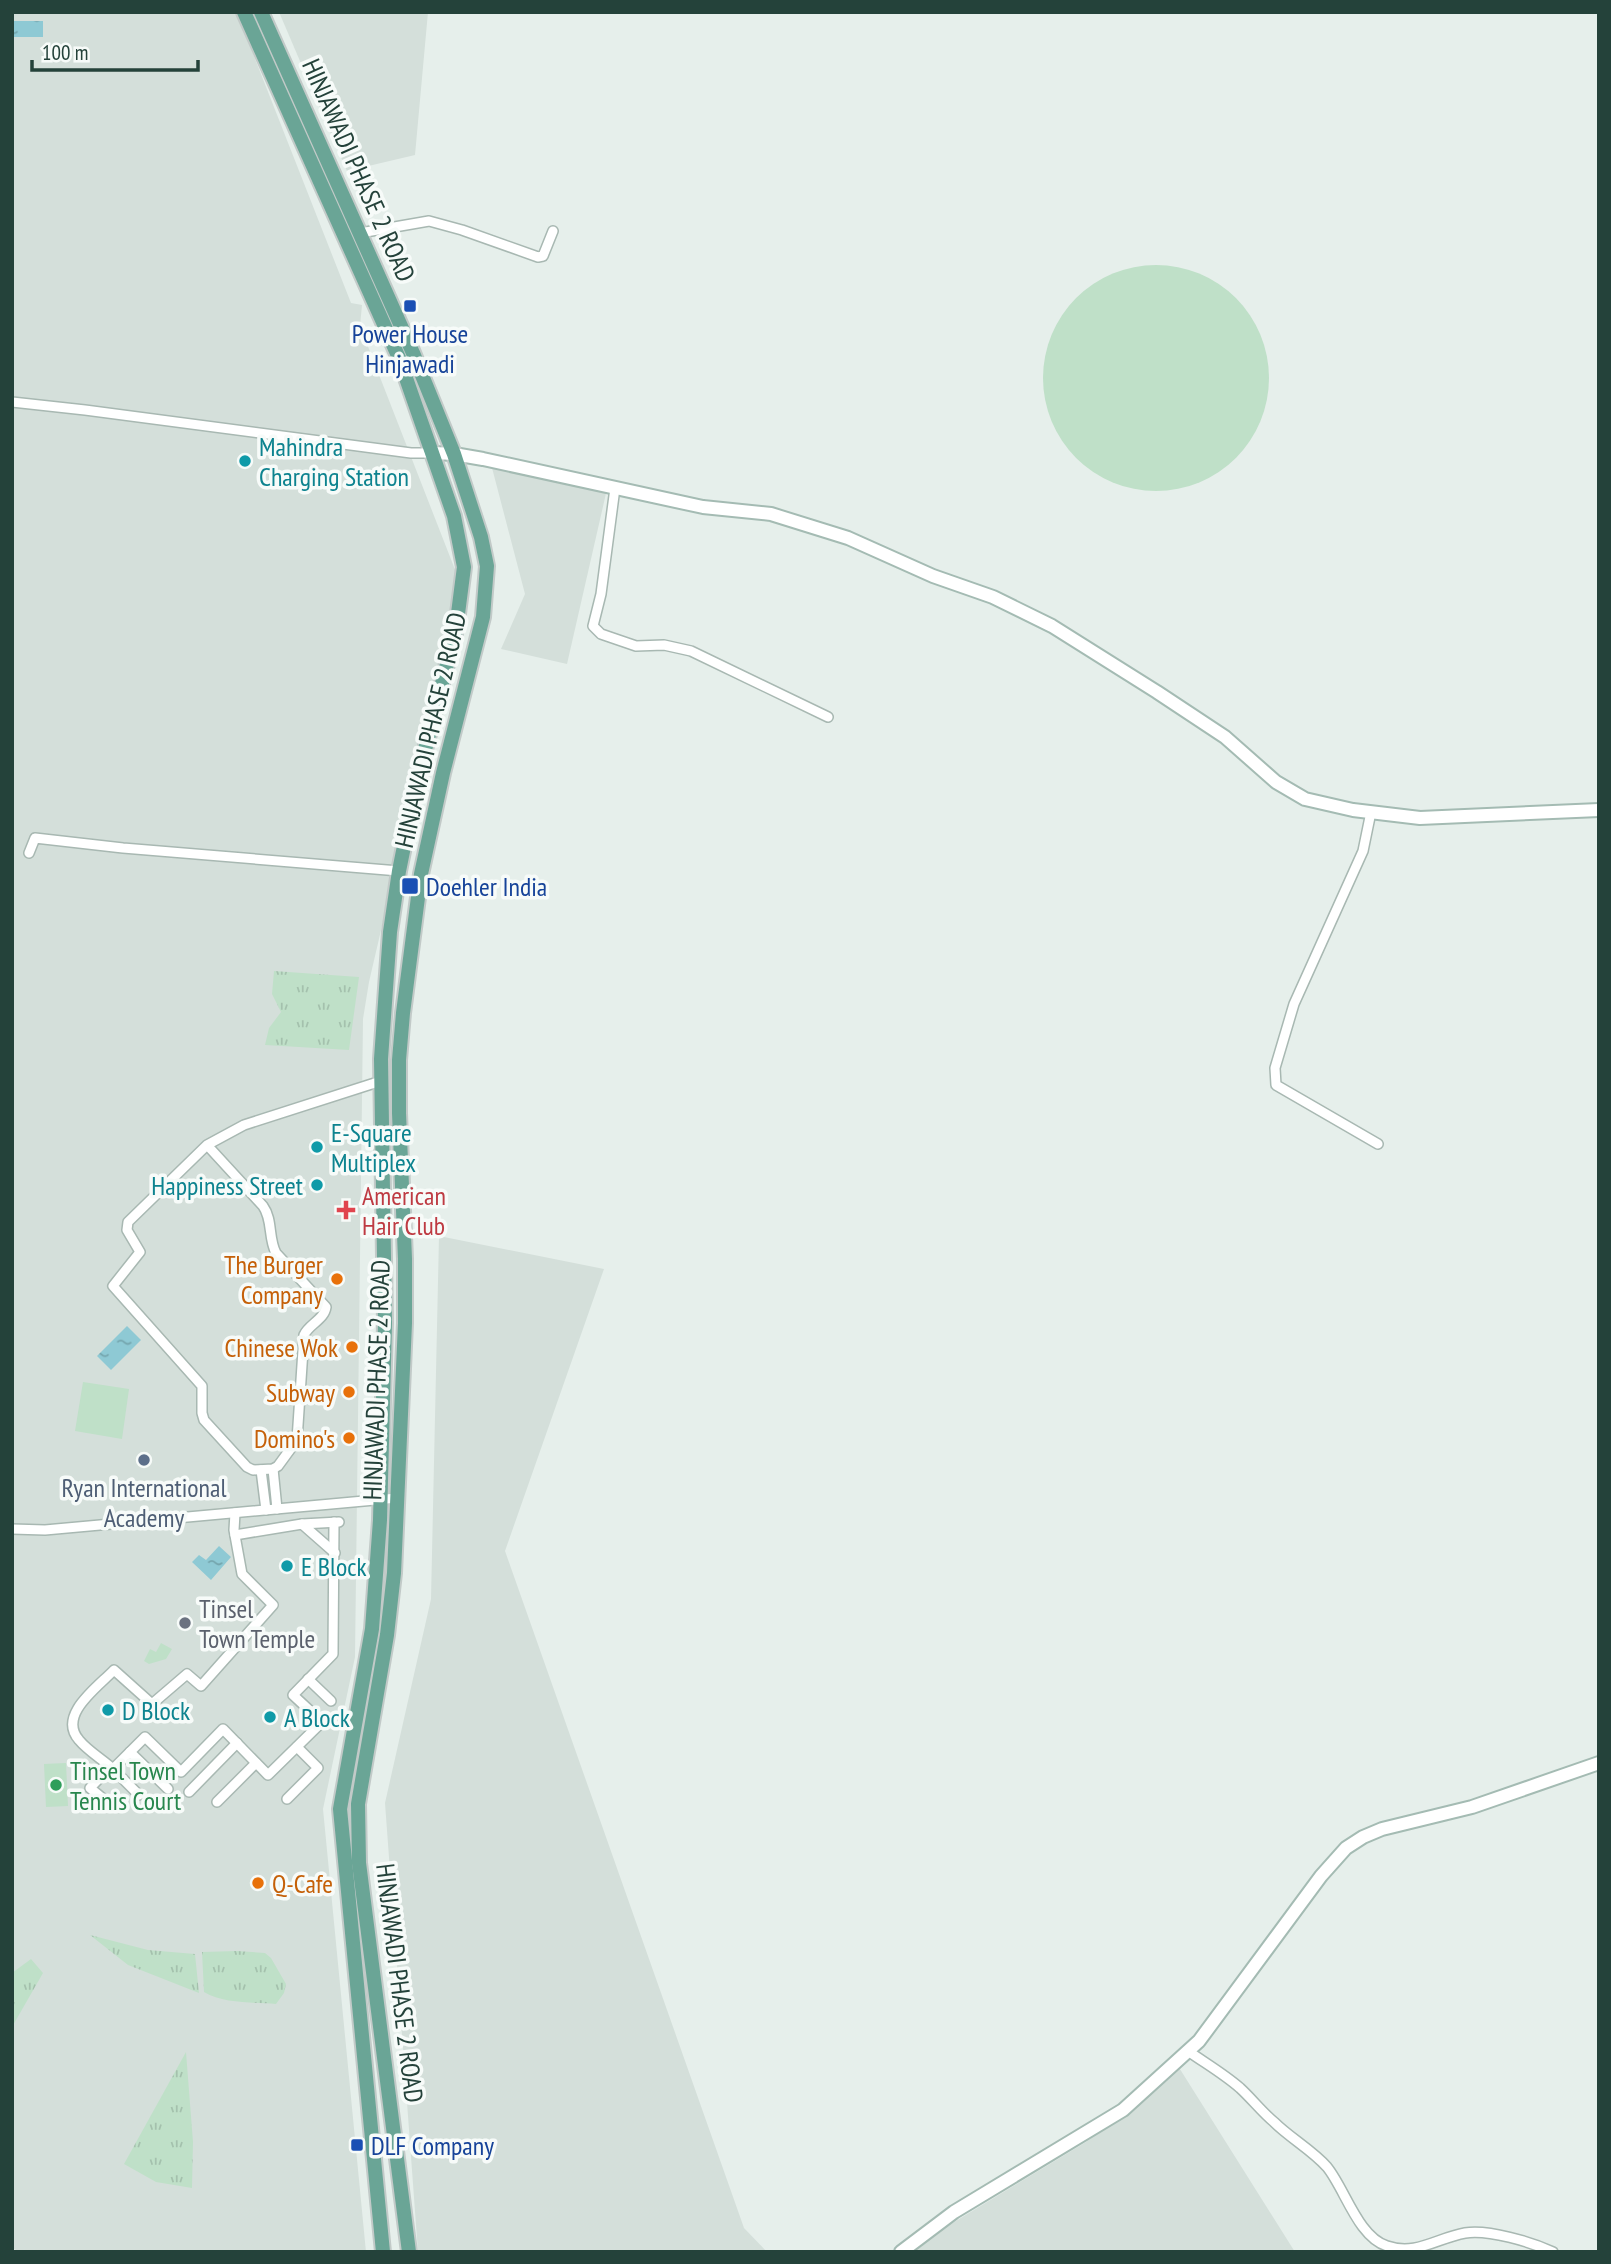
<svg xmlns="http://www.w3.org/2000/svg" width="1611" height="2264" font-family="'PT Sans Narrow',sans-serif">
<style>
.built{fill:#d4dfda}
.grass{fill:url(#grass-tufts)}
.pitch{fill:#bfe0c8}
.water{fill:url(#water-ripples)}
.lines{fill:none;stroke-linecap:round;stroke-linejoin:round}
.street-casing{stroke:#a8b8b2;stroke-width:12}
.secondary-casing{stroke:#a4bbb3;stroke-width:16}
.primary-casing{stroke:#c2cac8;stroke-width:18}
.street{stroke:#fff;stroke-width:9}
.secondary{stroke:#fff;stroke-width:12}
.primary{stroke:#6aa596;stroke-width:14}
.transit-dot{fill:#1a4fb4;stroke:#f7fbf9;stroke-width:2.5}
.culture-dot{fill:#0f9aa8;stroke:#f7fbf9;stroke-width:2.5}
.health-dot{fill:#e0444e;stroke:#f7fbf9;stroke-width:2.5}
.food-dot{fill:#e8710a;stroke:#f7fbf9;stroke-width:2.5}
.service-dot{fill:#5c6f8a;stroke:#f7fbf9;stroke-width:2.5}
.worship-dot{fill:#6b7280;stroke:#f7fbf9;stroke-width:2.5}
.leisure-dot{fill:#2e9e5b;stroke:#f7fbf9;stroke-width:2.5}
.labels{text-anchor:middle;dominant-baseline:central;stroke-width:7;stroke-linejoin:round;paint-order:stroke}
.street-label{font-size:26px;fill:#24423a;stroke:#f7fbf9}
.transit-label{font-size:26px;fill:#164399;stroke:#f7fbf9;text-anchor:start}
.culture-label{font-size:26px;fill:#0d838f;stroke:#f7fbf9;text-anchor:start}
.health-label{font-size:26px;fill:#be3a42;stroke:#f7fbf9;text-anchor:start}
.food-label{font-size:26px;fill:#c56008;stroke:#f7fbf9;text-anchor:end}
.service-label{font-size:26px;fill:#4e5e75;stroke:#f7fbf9}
.worship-label{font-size:26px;fill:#5b616d;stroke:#f7fbf9;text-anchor:start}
.leisure-label{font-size:26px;fill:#27864d;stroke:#f7fbf9;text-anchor:start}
</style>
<defs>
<pattern id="grass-tufts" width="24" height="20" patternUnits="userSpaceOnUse" patternTransform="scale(1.75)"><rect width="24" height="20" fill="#bfe0c8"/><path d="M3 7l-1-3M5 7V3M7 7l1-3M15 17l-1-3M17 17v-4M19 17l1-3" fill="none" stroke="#a4c1ad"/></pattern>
<pattern id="water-ripples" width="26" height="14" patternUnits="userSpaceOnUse" patternTransform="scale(1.75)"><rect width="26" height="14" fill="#8ec9d4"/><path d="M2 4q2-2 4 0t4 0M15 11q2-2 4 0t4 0" fill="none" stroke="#74a5ad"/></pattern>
</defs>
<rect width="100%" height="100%" fill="#e6efeb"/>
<!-- built -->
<g class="built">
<polygon points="12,12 237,13 351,303 362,305 360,326 461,585 369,982 363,1019 355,1657 323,1809 366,2252 20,2252 12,2248"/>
<polygon points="279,12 428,12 415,155 347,171"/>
<polygon points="491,464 607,489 567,664 501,649 525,594"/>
<polygon points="439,1236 604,1269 505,1551 744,2228 767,2252 418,2252 385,1803 431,1599"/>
<polygon points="1178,2066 1295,2252 914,2252 946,2227 1086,2142 1129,2111"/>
</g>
<!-- grass -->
<g class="grass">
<polygon points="274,971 359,977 349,1050 265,1045 269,1028 281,1012 272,994"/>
<polygon points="161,1643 172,1649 166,1659 149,1664 144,1661 150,1649 156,1652"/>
<polygon points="90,1935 148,1950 195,1954 199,1993 128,1965"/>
<path d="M237,1951L265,1953L271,1958L286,1984L284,1993L276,2004C253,2002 224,2004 204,1992L202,1952Z"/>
<polygon points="31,1959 43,1973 12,2027 12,1973"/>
<polygon points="186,2052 193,2142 192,2188 156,2182 124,2164"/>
</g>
<!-- pitch -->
<g class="pitch">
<circle cx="1156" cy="378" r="113"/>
<polygon points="83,1382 129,1389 122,1439 75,1431"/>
<polygon points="66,1763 68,1806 46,1807 44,1764"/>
</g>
<!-- water -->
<g class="water">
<rect x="12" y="21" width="31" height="16"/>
<polygon points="127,1326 141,1340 111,1370 97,1356"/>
<polygon points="219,1546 231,1557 211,1580 192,1562 199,1555 206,1560"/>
</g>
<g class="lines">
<!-- street casing -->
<g class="street-casing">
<g id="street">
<polyline points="360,233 429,221 462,230 538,257 543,256 553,231"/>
<polyline points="12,402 85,410 411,453 434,453"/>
<polyline points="615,488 601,594 593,626 601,634 636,646 664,645 691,651 828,717"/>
<polyline points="1371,812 1363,851 1294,1004 1275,1068 1276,1085 1378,1144"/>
<polyline points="29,853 35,838 123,848 399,871"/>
<path d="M207,1145L128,1222L127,1230L140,1252L113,1286L202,1386V1413L204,1420L247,1467L253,1470L273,1469L278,1466L297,1440L304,1335C309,1324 324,1320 326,1307L276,1253C268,1238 273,1220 263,1206L207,1145L244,1125L381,1081"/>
<polyline points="273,1469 277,1509"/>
<polyline points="261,1470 266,1510"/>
<path d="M235,1513L234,1530L242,1574L273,1605L201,1686L187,1674L152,1704L114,1670C98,1687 57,1715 79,1740C88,1751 102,1759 113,1769L145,1737L181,1772L223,1729L268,1775L322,1722L293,1695L333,1654L334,1522"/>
<polyline points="302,1524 339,1522"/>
<polyline points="12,1529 45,1530 397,1498"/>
<polyline points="235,1535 302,1524 335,1553"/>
<polyline points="308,1679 331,1701"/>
<polyline points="130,1752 168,1789"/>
<polyline points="113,1769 139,1795"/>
<polyline points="189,1792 237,1743"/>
<polyline points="287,1799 318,1768 297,1747"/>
<polyline points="107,1802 90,1788 110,1767"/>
<polyline points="217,1802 256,1763"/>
<path d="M1188,2051C1205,2063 1224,2074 1240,2088C1252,2099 1262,2112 1274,2122C1290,2138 1312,2150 1327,2167C1345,2189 1358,2237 1387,2246C1416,2256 1437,2238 1465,2233C1488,2229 1531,2242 1553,2252"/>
</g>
</g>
<!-- secondary casing -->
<g class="secondary-casing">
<g id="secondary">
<polyline points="434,453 454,454 483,459 703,507 771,514 848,538 933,576 993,597 1052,626 1157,692 1225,737 1276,782 1305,799 1353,810 1420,818 1599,810"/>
<polyline points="901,2252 954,2212 1123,2110 1199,2041 1321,1876 1346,1848 1363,1837 1382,1829 1472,1807 1599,1763"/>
</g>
</g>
<!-- primary casing -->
<g class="primary-casing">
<g id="primary">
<polyline points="244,12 399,358 454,516 464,567 456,629 418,777 399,871 390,932 381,1059 385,1323 380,1520 372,1629 340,1809 383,2252"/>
<polyline points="261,12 413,353 454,454 481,537 487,566 483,617 443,773 421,874 403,1013 399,1060 399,1113 405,1259 405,1323 394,1573 387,1635 358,1804 359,1863 409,2252"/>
</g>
</g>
<!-- street -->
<use href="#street" class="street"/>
<!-- secondary -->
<use href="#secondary" class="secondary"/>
<!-- primary -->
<use href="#primary" class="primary"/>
</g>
<!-- markers -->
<g class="transit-dot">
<rect x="403" y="299" width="14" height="14" rx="3.5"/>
<rect x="401" y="877" width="18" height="18" rx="3.5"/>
<rect x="350" y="2138" width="14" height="14" rx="3.5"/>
</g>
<g class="culture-dot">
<circle cx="245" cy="461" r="7"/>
<circle cx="317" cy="1147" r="7"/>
<circle cx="317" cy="1185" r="7"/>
<circle cx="287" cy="1566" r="7"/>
<circle cx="108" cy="1710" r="7"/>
<circle cx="270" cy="1717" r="7"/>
</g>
<path class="health-dot" d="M342.5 1199.5h7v7h7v7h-7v7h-7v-7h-7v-7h7z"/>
<g class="food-dot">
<circle cx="337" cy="1279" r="7"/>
<circle cx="352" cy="1347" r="7"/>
<circle cx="349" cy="1392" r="7"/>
<circle cx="349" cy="1438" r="7"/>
<circle cx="258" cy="1883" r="7"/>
</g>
<circle class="service-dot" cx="144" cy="1460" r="7"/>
<circle class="worship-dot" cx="185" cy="1623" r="7"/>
<circle class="leisure-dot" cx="56" cy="1785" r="7"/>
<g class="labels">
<!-- street labels -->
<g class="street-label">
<text transform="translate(359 170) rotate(66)">HINJAWADI PHASE 2 ROAD</text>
<text transform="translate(430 730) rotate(-77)">HINJAWADI PHASE 2 ROAD</text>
<text transform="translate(376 1380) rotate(-88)">HINJAWADI PHASE 2 ROAD</text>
<text transform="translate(400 1983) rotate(83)">HINJAWADI PHASE 2 ROAD</text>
</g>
<!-- transit labels -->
<g class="transit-label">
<text x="410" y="333" text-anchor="middle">Power House<tspan x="410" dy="30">Hinjawadi</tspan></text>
<text x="426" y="886">Doehler India</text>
<text x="371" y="2145">DLF Company</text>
</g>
<!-- culture labels -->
<g class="culture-label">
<text x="259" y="446">Mahindra<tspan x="259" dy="30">Charging Station</tspan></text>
<text x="331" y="1132">E-Square<tspan x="331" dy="30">Multiplex</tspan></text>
<text x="303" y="1185" text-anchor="end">Happiness Street</text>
<text x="301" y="1566">E Block</text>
<text x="122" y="1710">D Block</text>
<text x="284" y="1717">A Block</text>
</g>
<!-- health labels -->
<g class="health-label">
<text x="362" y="1195">American<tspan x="362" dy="30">Hair Club</tspan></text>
</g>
<!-- food labels -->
<g class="food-label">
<text x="323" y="1264">The Burger<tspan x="323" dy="30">Company</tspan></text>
<text x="338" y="1347">Chinese Wok</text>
<text x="335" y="1392">Subway</text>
<text x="335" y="1438">Domino's</text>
<text x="272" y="1883" text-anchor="start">Q-Cafe</text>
</g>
<!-- service labels -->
<g class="service-label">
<text x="144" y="1487">Ryan International<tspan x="144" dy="30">Academy</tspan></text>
</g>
<!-- worship labels -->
<g class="worship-label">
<text x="199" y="1608">Tinsel<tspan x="199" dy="30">Town Temple</tspan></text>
</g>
<!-- leisure labels -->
<g class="leisure-label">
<text x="70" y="1770">Tinsel Town<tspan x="70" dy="30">Tennis Court</tspan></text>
</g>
</g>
<!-- border -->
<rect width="1611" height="2264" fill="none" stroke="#24423a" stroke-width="28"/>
<!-- scale -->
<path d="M32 60v10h166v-10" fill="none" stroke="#24423a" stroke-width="3.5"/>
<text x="42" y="60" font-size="21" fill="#24423a" stroke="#f7fbf9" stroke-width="5" paint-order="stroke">100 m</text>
</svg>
